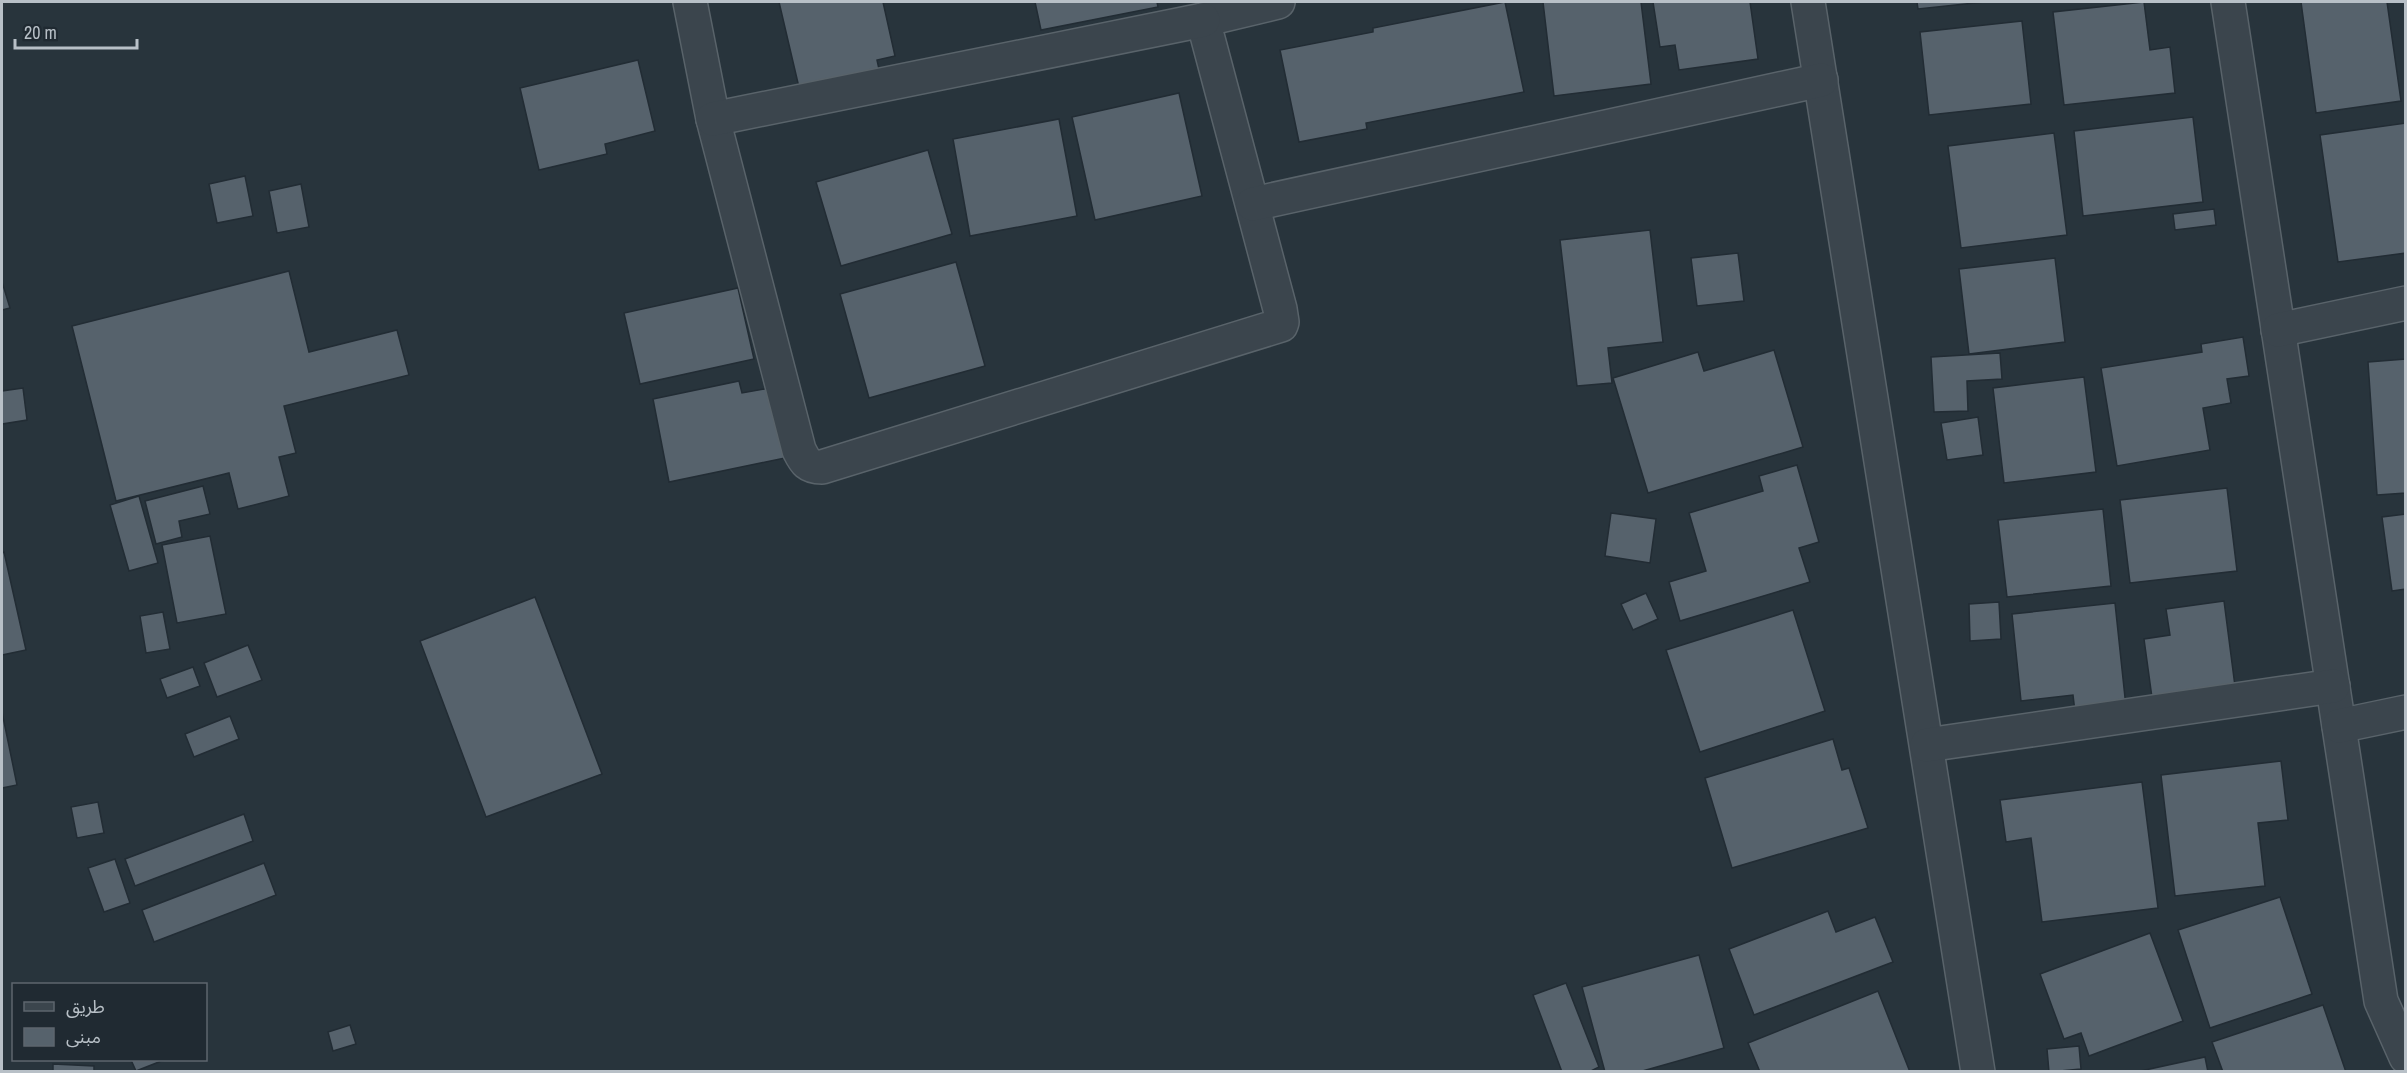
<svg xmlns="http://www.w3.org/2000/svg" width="2407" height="1073" font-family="'Archivo Narrow','Noto Sans Arabic',sans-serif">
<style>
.building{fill:#56626c;stroke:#222c34;stroke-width:1.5}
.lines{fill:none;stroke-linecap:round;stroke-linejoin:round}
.minor-casing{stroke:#59636a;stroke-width:36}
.minor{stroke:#3b454d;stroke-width:33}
</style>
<rect width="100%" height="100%" fill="#28343c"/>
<!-- building -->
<g class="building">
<polygon points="779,2 883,2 895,56 877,60 881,78 801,96"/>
<polygon points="1035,2 1157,2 1158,7 1041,30"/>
<polygon points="1505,2 1524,92 1366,123 1367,129 1299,142 1280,50 1373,32 1373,28"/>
<polygon points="1543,2 1641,2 1651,84 1554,96"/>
<polygon points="1653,2 1750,2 1758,59 1679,70 1675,45 1660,47"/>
<polygon points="1917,2 1984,2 1918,9"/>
<polygon points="2144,2 2150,50 2170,47 2175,93 2064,105 2053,12"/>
<polygon points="2301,2 2387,2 2401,101 2316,113"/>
<polygon points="2022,21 2031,104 1929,115 1920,32"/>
<polygon points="638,60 655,131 605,144 607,154 539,170 520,88"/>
<polygon points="1179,93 1202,196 1095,220 1072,117"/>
<polygon points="2193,117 2203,202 2083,216 2074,131"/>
<polygon points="1059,119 1077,216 970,236 953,139"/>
<polygon points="2406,123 2406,253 2338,262 2320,135"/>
<polygon points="2054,133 2067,235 1961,248 1948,146"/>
<polygon points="928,150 952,234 841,266 816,182"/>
<polygon points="245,176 253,216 217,223 209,184"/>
<polygon points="301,184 309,227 277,233 269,191"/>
<polygon points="2214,209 2216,225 2175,230 2173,214"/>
<polygon points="1650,230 1663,342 1608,348 1612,383 1577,386 1560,240"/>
<polygon points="1738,253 1744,301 1697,306 1691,258"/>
<polygon points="2055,258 2065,342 1969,354 1959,269"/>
<polygon points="956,262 985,366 869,398 840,294"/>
<polygon points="289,271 309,352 397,330 409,375 284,406 296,453 279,457 289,496 238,509 229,473 116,501 72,326"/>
<polygon points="3,285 10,308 2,310 2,286"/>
<polygon points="738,288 754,359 640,384 624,313"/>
<polygon points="2243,337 2249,376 2227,379 2231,403 2203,408 2210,450 2117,466 2101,368 2202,352 2201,344"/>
<polygon points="1774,350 1803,447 1648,493 1613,378 1698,352 1704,371"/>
<polygon points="2000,353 2002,379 1967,381 1968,411 1934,412 1931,357"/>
<polygon points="2406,359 2406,493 2377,495 2368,362"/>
<polygon points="2084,377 2096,472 2004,483 1993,388"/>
<polygon points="739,381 742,393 770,388 785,458 669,482 653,399"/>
<polygon points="23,388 27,420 2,424 2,391"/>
<polygon points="1978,417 1983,455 1947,460 1941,423"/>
<polygon points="1797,465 1819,542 1799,548 1810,582 1680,621 1669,582 1706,571 1689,513 1763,491 1759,476"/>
<polygon points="203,486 210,514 179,521 182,537 156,544 145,501"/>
<polygon points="2227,488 2237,571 2130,583 2120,500"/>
<polygon points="139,496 158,563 129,571 110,505"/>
<polygon points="2103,509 2111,586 2007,597 1998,520"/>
<polygon points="1611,513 1656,519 1650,563 1605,556"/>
<polygon points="2406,514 2406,589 2392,591 2382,517"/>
<polygon points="210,536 226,614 177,623 162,545"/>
<polygon points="4,552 26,650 2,655 2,553"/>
<polygon points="1646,593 1658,619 1633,630 1621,604"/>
<polygon points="535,597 602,774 486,817 420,641"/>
<polygon points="2224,601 2236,694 2153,705 2144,639 2170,635 2166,609"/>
<polygon points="1999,602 2001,639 1970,641 1969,604"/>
<polygon points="2115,603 2126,707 2075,712 2073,695 2021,701 2012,614"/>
<polygon points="1793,610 1825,711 1700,752 1666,650"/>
<polygon points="163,612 170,649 146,653 140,616"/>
<polygon points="248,645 262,680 217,697 204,663"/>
<polygon points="193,667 200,686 167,698 160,679"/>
<polygon points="2,712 17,785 2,788"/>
<polygon points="230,716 239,739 194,757 185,734"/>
<polygon points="1833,739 1842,770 1849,768 1868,828 1732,868 1705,778"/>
<polygon points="2281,761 2288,820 2258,823 2265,886 2175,896 2161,775"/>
<polygon points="2142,782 2158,908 2042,922 2031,838 2006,842 2000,800"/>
<polygon points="98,802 104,833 77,838 71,807"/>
<polygon points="244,814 253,841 135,886 125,859"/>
<polygon points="115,859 130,903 104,912 88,868"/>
<polygon points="264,863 276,895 154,942 142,910"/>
<polygon points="2280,897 2312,994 2210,1028 2178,930"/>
<polygon points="1828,911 1836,932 1875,917 1893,962 1754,1015 1729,949"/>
<polygon points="2150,933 2183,1021 2089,1056 2081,1033 2064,1039 2040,974"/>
<polygon points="1699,955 1724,1048 1639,1072 1605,1072 1582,987"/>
<polygon points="1566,983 1599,1067 1589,1072 1562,1072 1533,995"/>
<polygon points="1878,991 1910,1072 1760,1072 1748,1043"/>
<polygon points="2323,1005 2346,1072 2223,1072 2212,1042"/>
<polygon points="350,1025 356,1044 333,1051 328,1032"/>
<polygon points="2079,1046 2081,1069 2049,1072 2047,1049"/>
<polygon points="2205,1057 2208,1072 2136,1072"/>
<polygon points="131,1060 164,1060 136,1071"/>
<polygon points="53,1064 94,1066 94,1072 53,1072"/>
</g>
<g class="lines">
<!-- minor casing -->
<g class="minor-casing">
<g id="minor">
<path d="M690,2L713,119L799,450C805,462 808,467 822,467L1281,325L1282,322L1280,309L1203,20L1278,2"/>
<polyline points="1808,2 1978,1072"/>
<polyline points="2228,2 2381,1001 2406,1057"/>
<polyline points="713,119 1203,20"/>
<polyline points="1253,204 1821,80"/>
<polyline points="2278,330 2406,303"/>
<polyline points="2339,726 2406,712"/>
<polyline points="1927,745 2333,686"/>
</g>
</g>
<!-- minor -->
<use href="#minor" class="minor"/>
</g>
<!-- border -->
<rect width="2407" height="1073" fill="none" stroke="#b8c0c7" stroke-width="6"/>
<!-- legend -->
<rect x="12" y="983" width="195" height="78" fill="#202a32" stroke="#5d666e" stroke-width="1.5"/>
<rect x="24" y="1002" width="30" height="9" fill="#3b454d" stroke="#5d666e" stroke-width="1.5"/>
<text x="66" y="1013" font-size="18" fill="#b8c0c7">طريق</text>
<rect x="24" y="1028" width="30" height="18" fill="#56626c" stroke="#5d666e" stroke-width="1.5"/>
<text x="66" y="1043" font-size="18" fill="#b8c0c7">مبنى</text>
<!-- scale -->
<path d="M15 39v9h122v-9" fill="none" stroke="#b8c0c7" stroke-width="3"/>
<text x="24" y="39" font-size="18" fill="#b8c0c7" stroke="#202a32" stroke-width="4.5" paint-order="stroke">20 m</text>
</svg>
